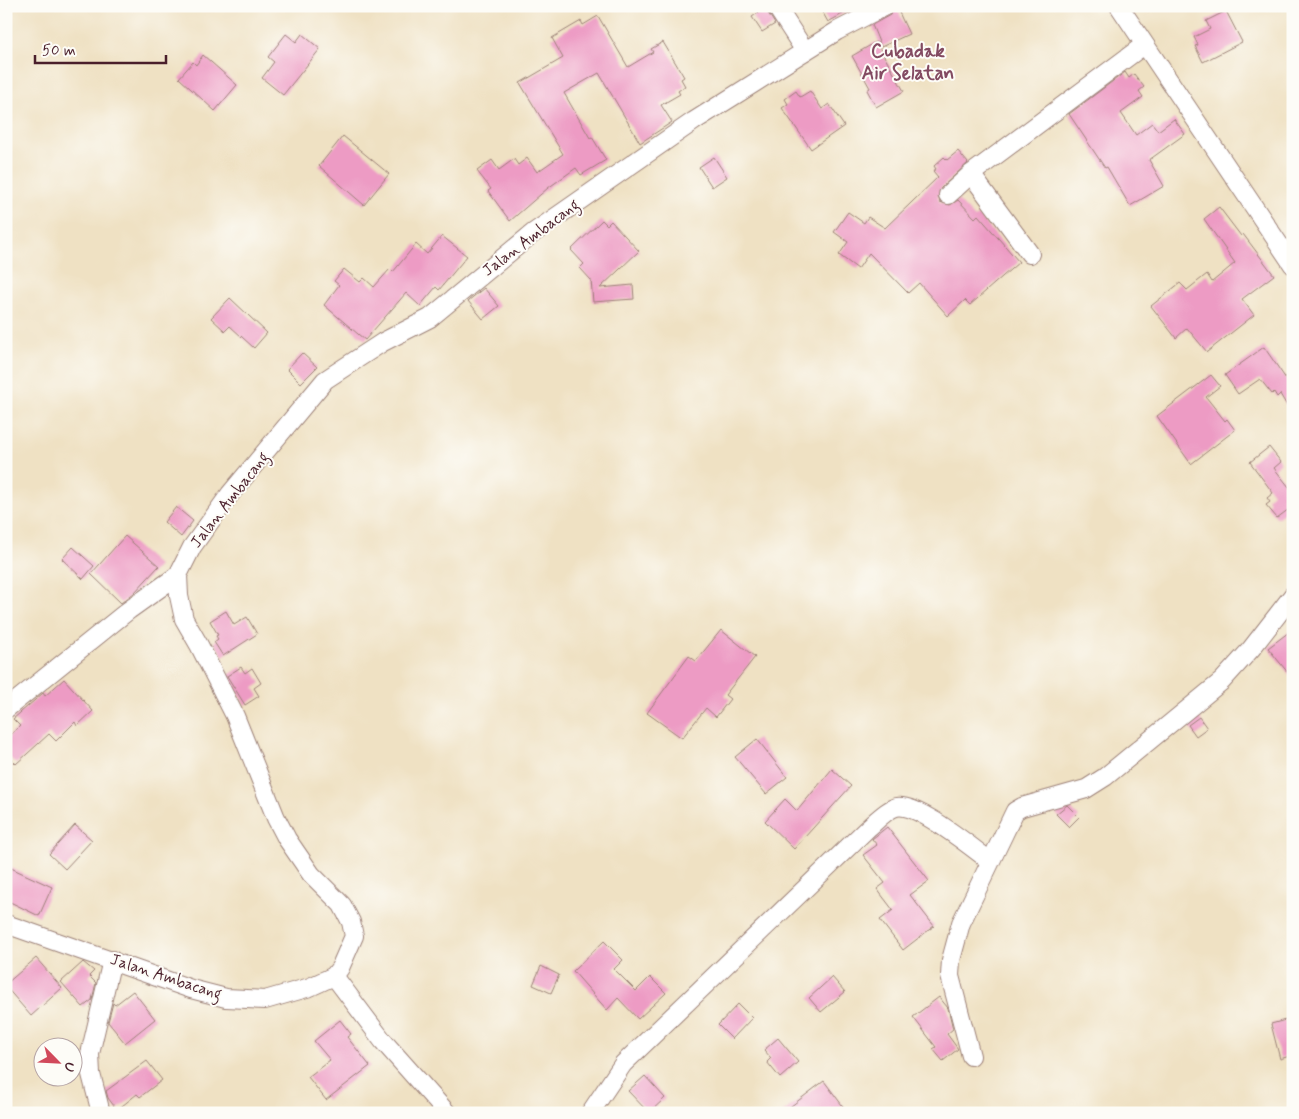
<svg xmlns="http://www.w3.org/2000/svg" width="1299" height="1119" font-family="Mynerve,sans-serif">
<style>
.building{fill:#ed9bc4}
.lines{fill:none;stroke-linecap:round;stroke-linejoin:round}
.street-casing{stroke:#9c8077;stroke-width:20}
.street{stroke:#fff;stroke-width:18}
.labels{text-anchor:middle;dominant-baseline:central;stroke-width:4;stroke-linejoin:round;paint-order:stroke}
.street-label{font-size:16px;fill:#4a1f2b;stroke:#fdfcf7}
.quarter-label{font-size:19px;font-weight:bold;fill:#834a61;stroke:#fdfcf7}
</style>
<rect width="100%" height="100%" fill="#fdfcf7"/>
<filter id="ink" filterUnits="userSpaceOnUse"><feTurbulence type="fractalNoise" baseFrequency=".02" numOctaves="2"/><feDisplacementMap in="SourceGraphic" scale="10" xChannelSelector="R" yChannelSelector="G"/><feConvolveMatrix kernelMatrix="1 2 1 2 8 2 1 2 1" color-interpolation-filters="sRGB"/></filter>
<filter id="wash" filterUnits="userSpaceOnUse"><feTurbulence type="fractalNoise" baseFrequency=".0096" numOctaves="4" result="noise"/><feDisplacementMap in="SourceGraphic" scale="20" xChannelSelector="R" yChannelSelector="G"/><feGaussianBlur stdDeviation="1.12" result="paint"/><feColorMatrix in="noise" values="0 0 0 0 0 0 0 0 0 0 0 0 0 0 0 0 0 1.4 0 .05"/><feComposite in="paint" operator="in"/></filter>
<g filter="url(#wash)">
<rect width="100%" height="100%" fill="#efe1c3"/>
<g id="blocks">
<!-- building -->
<g class="building">
<polygon points="819,6 857,6 828,22"/>
<polygon points="896,6 909,34 881,47 872,25 890,15"/>
<polygon points="765,8 775,24 762,32 752,17"/>
<polygon points="1226,11 1242,42 1203,62 1195,46 1198,45 1194,37 1210,29 1206,21"/>
<polygon points="598,16 628,67 653,52 651,49 663,42 684,77 681,79 685,86 678,91 680,94 661,105 672,122 640,143 599,73 564,93 590,138 592,137 606,160 581,175 576,168 548,188 510,221 488,191 491,189 477,171 492,160 499,170 514,159 518,165 527,158 537,172 563,154 520,83 563,58 552,38 581,21 583,25"/>
<polygon points="286,34 296,42 302,34 320,49 283,95 262,78 274,62 268,57"/>
<polygon points="876,42 904,91 876,107 867,90 870,88 852,56"/>
<polygon points="203,55 237,85 215,111 179,78 193,62 196,65"/>
<polygon points="1125,72 1129,78 1134,74 1144,87 1139,91 1143,97 1121,113 1136,135 1152,123 1158,131 1174,119 1185,134 1149,160 1164,186 1130,206 1107,167 1105,168 1069,114"/>
<polygon points="796,91 800,97 810,91 822,109 829,104 844,126 811,149 782,108 788,104 785,99"/>
<polygon points="343,136 389,174 364,205 319,166"/>
<polygon points="958,151 968,163 941,188 938,197 940,202 950,205 958,200 975,218 978,215 1019,262 970,305 965,300 948,316 919,283 908,293 869,253 858,269 839,255 848,242 834,232 848,212 864,223 868,217 885,228 938,177 933,171 936,169 934,166 944,157 947,160"/>
<polygon points="714,157 727,177 712,187 699,167"/>
<polygon points="1219,207 1241,236 1243,234 1274,275 1242,299 1254,315 1207,352 1187,328 1176,338 1151,306 1180,283 1187,290 1207,274 1212,282 1235,263 1204,219"/>
<polygon points="602,220 607,225 611,221 639,251 600,288 633,285 634,299 593,302 591,280 580,268 584,264 571,250"/>
<polygon points="442,236 467,256 439,290 436,287 420,306 406,293 365,340 324,305 339,285 334,281 344,269 360,282 364,278 374,287 390,269 393,272 416,244 427,254"/>
<polygon points="484,288 499,306 483,319 468,301"/>
<polygon points="230,298 267,333 254,348 230,326 225,331 211,318"/>
<polygon points="1264,347 1286,379 1293,375 1293,416 1280,394 1277,397 1274,392 1272,394 1260,379 1238,394 1225,375"/>
<polygon points="302,353 317,367 301,383 287,369"/>
<polygon points="1211,375 1220,386 1206,397 1225,421 1227,419 1235,430 1191,464 1157,416"/>
<polygon points="1269,447 1281,462 1274,468 1293,492 1293,506 1277,518 1266,505 1270,502 1267,498 1273,493 1250,462"/>
<polygon points="176,507 193,521 181,537 164,522"/>
<polygon points="125,536 159,566 134,593 121,603 91,574"/>
<polygon points="73,547 94,566 83,579 62,559"/>
<polygon points="226,611 234,625 247,617 257,634 223,656 214,642 218,639 216,636 218,635 210,621"/>
<polygon points="1293,629 1293,679 1268,648"/>
<polygon points="721,630 755,657 725,695 730,699 716,717 706,708 682,738 647,713 689,656 696,661"/>
<polygon points="241,667 245,673 252,668 261,683 254,688 259,696 245,705 227,676"/>
<polygon points="64,679 93,711 77,726 75,722 56,741 49,734 16,764 6,754 6,739 20,726 13,719 43,693 45,696"/>
<polygon points="1199,717 1207,728 1196,736 1188,725"/>
<polygon points="757,739 787,777 766,794 735,757"/>
<polygon points="832,769 851,786 794,849 765,821 785,799 797,811"/>
<polygon points="1067,805 1079,817 1069,827 1056,814"/>
<polygon points="75,825 92,840 65,869 49,854"/>
<polygon points="887,827 929,881 910,895 934,926 903,950 880,920 893,910 877,889 885,883 863,855 877,845 872,839"/>
<polygon points="11,868 52,887 39,916 6,900 6,878"/>
<polygon points="604,941 623,960 614,969 636,991 650,977 666,993 638,1019 618,998 607,1010 573,971"/>
<polygon points="36,958 62,988 31,1016 6,987 6,984"/>
<polygon points="83,962 94,971 89,976 96,983 92,1000 83,1007 61,982"/>
<polygon points="541,966 559,975 551,993 533,985"/>
<polygon points="832,977 845,992 821,1012 809,998"/>
<polygon points="133,991 155,1019 125,1043 108,1022 113,1003 115,1005"/>
<polygon points="939,997 948,1008 953,1029 947,1034 958,1049 943,1061 933,1049 936,1047 913,1017"/>
<polygon points="738,1004 752,1018 732,1039 718,1025"/>
<polygon points="1289,1019 1293,1032 1293,1055 1280,1059 1271,1024"/>
<polygon points="340,1020 351,1034 347,1037 370,1066 326,1100 308,1077 330,1060 314,1041"/>
<polygon points="778,1038 798,1062 780,1078 767,1062 771,1058 764,1050"/>
<polygon points="147,1061 162,1080 140,1097 137,1094 117,1110 108,1098 106,1091"/>
<polygon points="645,1076 665,1098 649,1113 628,1091"/>
<polygon points="824,1081 848,1113 782,1113"/>
</g>
</g>
</g>
<g filter="url(#ink)">
<use href="#blocks" fill-opacity="0" stroke="#9c8077" stroke-width="1"/>
<g class="lines">
<!-- street casing -->
<g class="street-casing">
<g id="street">
<polyline points="776,6 805,51"/>
<polyline points="1119,6 1293,265"/>
<polyline points="971,174 1030,254"/>
<polyline points="948,195 971,174 1144,45"/>
<polyline points="6,709 129,610 178,575"/>
<polyline points="6,924 191,989 226,998 265,1000 310,987 334,976 340,968 354,936 351,922 342,905 311,874 287,839 276,818 235,716 199,645 184,619 179,596 178,575 192,547 230,494 325,380 383,342 430,318 533,233 694,121 837,31 885,6"/>
<polyline points="334,976 383,1041 447,1113"/>
<polyline points="971,1056 950,976 951,960 961,923 1015,811 1022,807 1086,789 1105,777 1222,681 1251,649 1293,595"/>
<polyline points="101,1113 91,1074 90,1054 112,960"/>
<path d="M590,1113L623,1064L868,828C875,822 886,810 896,807C917,802 972,848 990,861"/>
</g>
</g>
<!-- street -->
<use href="#street" class="street"/>
</g>
</g>
<g class="labels">
<!-- street labels -->
<g class="street-label">
<text transform="translate(531 238) rotate(-37)">Jalan Ambacang</text>
<text transform="translate(230 500) rotate(-52)">Jalan Ambacang</text>
<text transform="translate(166 977) rotate(18)">Jalan Ambacang</text>
</g>
<!-- quarter labels -->
<g class="quarter-label">
<text x="908" y="51">Cubadak<tspan x="908" dy="22">Air Selatan</tspan></text>
</g>
</g>
<!-- margin -->
<rect width="1299" height="1119" fill="none" stroke="#fdfcf7" stroke-width="25"/>
<!-- north arrow -->
<g transform="translate(58 1062) rotate(114)"><circle r="24" fill="#fdfcf7" stroke="#b5a4a5"/>
<path d="M0-4L9 19L0 12L-9 19Z" fill="#d1495b"/>
<text y="-8" font-size="14" font-weight="bold" text-anchor="middle" fill="#4a1f2b">U</text>
</g>
<!-- scale -->
<path d="M35 55v8h131v-8" fill="none" stroke="#4a1f2b" stroke-width="2.5"/>
<text x="42" y="55" font-size="15" fill="#4a1f2b" stroke="#fdfcf7" stroke-width="4" paint-order="stroke">50 m</text>
</svg>
